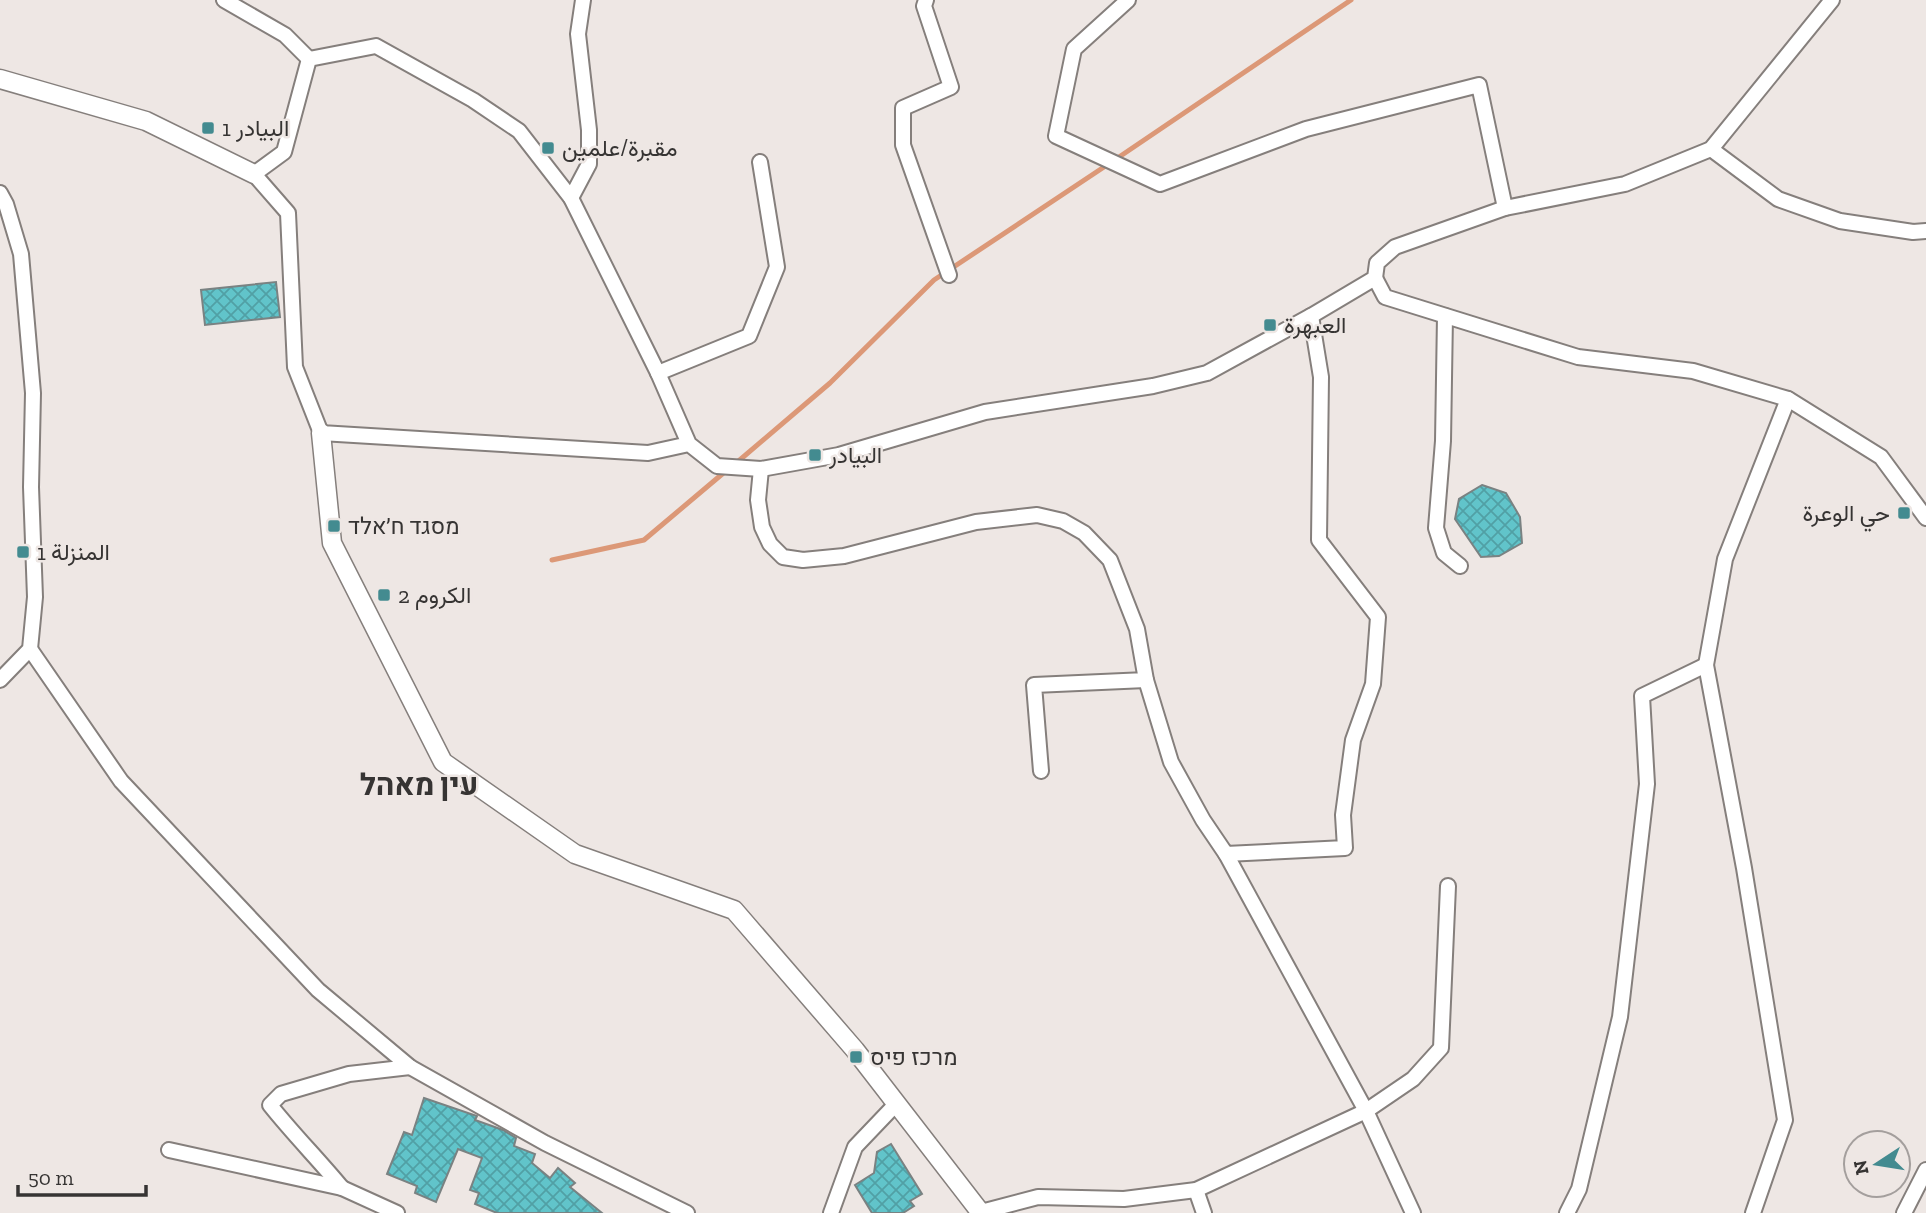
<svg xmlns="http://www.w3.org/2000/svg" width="1926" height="1213" font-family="'Zilla Slab',Vazirmatn,Heebo,serif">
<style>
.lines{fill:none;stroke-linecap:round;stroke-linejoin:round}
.stream{stroke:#dc9877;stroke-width:5}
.building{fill:url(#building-cross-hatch);stroke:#7a8282;stroke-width:2}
.minor-casing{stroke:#857f7c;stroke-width:18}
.tertiary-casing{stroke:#857f7c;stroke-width:21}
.minor{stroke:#fff;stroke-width:14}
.tertiary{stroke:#fff;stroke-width:18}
.poi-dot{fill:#438b90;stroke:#eee7e4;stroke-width:2.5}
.labels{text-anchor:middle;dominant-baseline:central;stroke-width:5;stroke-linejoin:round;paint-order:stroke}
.poi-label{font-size:23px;fill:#363433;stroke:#eee7e4;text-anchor:start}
.district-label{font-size:30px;font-weight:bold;fill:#363433;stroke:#eee7e4}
</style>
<defs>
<pattern id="building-cross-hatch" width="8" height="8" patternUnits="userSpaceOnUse" patternTransform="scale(1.75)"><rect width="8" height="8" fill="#61c4ca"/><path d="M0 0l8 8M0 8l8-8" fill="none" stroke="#51a0a5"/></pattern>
</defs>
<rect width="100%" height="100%" fill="#eee7e4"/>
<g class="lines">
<!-- stream -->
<g class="stream">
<polyline points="735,464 830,383 934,280 1122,155 1351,0"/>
<polyline points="552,560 644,540 727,470"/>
</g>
</g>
<!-- building -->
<g class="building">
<polygon points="276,282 280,317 205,325 201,290"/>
<polygon points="1482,485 1506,493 1520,517 1522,543 1499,556 1481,557 1455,519 1459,499"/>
<polygon points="424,1098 477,1116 475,1120 503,1130 516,1138 514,1146 535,1154 532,1163 550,1178 558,1168 575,1183 570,1187 602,1213 497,1213 475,1204 479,1193 470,1190 482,1158 458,1149 436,1202 415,1193 417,1186 387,1174 404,1132 412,1135"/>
<polygon points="891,1144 922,1194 910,1201 914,1206 903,1213 872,1213 855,1185 874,1173 877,1152"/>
</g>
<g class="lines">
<!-- minor casing -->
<g class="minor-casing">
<g id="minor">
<polyline points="224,0 285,35 309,59"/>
<polyline points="926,0 924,6 951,87 903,108 903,145 949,275"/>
<polyline points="1128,0 1074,49 1056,136 1160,184 1306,129 1479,85 1505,208"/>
<polyline points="1711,149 1778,199 1840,221 1913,232 1926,231"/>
<polyline points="0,193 6,204 21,254 33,393 31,487 35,597 30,649 0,680"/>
<polyline points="571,198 589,164 589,130 578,34 583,0"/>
<polyline points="1375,278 1385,297 1578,357 1693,371 1788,399 1881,457 1926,518"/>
<polyline points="1445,316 1443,441 1436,528 1444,553 1460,566"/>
<polyline points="658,373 749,336 777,267 760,162"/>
<polyline points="689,444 658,373 571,198 519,131 473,100 376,46 309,59 284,152 254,174 288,213 295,367 321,433 648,453 689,444 717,466 761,469 839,455 985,412 1153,386 1207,373 1311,316 1375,278 1377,263 1395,247 1505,208 1625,184 1711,149 1832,0"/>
<polyline points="761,469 758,500 762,527 770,544 783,557 803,560 844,556 976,522 1037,515 1063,521 1084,533 1110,560 1137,629 1146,680 1034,685 1041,771"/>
<polyline points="30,649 121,781 318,990 410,1067 545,1143 687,1213"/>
<polyline points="1146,680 1171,762 1203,820 1226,854 1345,848 1343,815 1353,740 1373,684 1378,617 1319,540 1321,377 1311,316"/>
<polyline points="1226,854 1366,1111 1413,1213"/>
<polyline points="169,1150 342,1188 397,1213"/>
<path d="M342,1188C319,1160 293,1134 270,1105L281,1094L349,1074L410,1067"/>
<polyline points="1196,1190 1204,1213"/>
<polyline points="981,1212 1038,1197 1124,1199 1196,1190 1366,1111 1413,1079 1441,1048 1448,886"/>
<polyline points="831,1213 855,1147 897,1103"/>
<polyline points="1567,1213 1579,1189 1620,1017 1647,784 1642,696 1706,665"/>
<polyline points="1753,1213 1785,1120 1744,868 1706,665 1725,559 1788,399"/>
<polyline points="1904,1213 1926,1170"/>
</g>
</g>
<!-- tertiary casing -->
<g class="tertiary-casing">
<g id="tertiary">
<polyline points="0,79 146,121 254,174"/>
<polyline points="321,433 332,543 443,762 575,854 734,910 855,1050 981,1213"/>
</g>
</g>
<!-- minor -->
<use href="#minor" class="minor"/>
<!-- tertiary -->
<use href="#tertiary" class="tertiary"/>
</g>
<!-- markers -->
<g class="poi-dot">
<rect x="201" y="121" width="14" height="14" rx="3.5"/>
<rect x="541" y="141" width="14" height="14" rx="3.5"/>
<rect x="1263" y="318" width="14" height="14" rx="3.5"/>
<rect x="808" y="448" width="14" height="14" rx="3.5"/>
<rect x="1897" y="506" width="14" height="14" rx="3.5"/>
<rect x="327" y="519" width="14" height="14" rx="3.5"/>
<rect x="16" y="545" width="14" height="14" rx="3.5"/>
<rect x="377" y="588" width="14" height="14" rx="3.5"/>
<rect x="849" y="1050" width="14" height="14" rx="3.5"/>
</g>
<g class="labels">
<!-- poi labels -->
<g class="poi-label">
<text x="222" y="128">البيادر 1</text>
<text x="562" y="148">مقبرة/علمين</text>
<text x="1284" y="325">العبهرة</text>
<text x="829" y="455">البيادر</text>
<text x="1890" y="513" text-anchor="end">حي الوعرة</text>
<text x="348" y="526">מסגד ח׳אלד</text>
<text x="37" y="552">المنزلة 1</text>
<text x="398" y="595">الكروم 2</text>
<text x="870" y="1057">מרכז פיס</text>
</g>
<!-- district labels -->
<g class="district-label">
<text x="419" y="785">עין מאהל</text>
</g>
</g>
<!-- north arrow -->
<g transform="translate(1877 1164) rotate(258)"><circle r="33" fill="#eee7e4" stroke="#a49f9d" stroke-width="2"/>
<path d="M0-5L12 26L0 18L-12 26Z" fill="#438b90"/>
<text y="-10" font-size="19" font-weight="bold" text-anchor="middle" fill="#363433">N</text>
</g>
<!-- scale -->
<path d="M18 1185v10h128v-10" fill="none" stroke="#363433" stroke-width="3.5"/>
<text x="28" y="1185" font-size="21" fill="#363433" stroke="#eee7e4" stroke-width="5" paint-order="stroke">50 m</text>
</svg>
